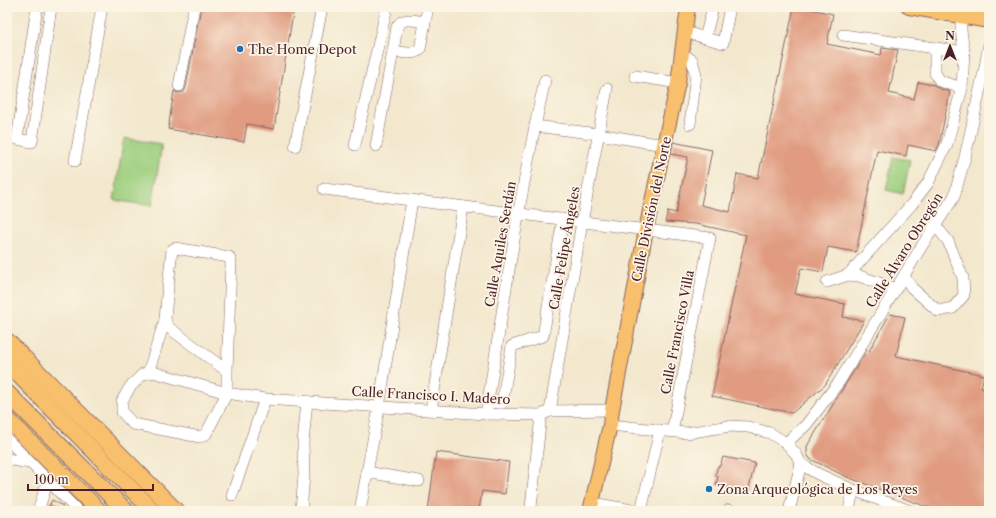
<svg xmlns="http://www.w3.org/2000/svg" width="996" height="518" font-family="'Libre Caslon Text',serif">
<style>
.green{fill:#9dcf7f;stroke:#747755}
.building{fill:#e09b80}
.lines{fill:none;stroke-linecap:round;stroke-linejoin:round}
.minor-casing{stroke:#856564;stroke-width:12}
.major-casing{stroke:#856564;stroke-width:16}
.highway-casing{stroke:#856564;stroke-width:18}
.minor{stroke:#fff;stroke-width:11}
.major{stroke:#f8bf6c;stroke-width:14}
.highway{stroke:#f8bf6c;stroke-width:16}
.poi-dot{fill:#1f6fb2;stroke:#fcf5e5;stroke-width:1.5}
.labels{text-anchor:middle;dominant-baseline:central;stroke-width:3.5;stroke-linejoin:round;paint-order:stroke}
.poi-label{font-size:13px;fill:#4a1f2b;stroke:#fcf5e5;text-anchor:start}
.street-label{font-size:13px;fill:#4a1f2b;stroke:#fcf5e5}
</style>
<rect width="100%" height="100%" fill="#fcf5e5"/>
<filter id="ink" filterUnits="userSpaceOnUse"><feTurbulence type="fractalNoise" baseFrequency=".025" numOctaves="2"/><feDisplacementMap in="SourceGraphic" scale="8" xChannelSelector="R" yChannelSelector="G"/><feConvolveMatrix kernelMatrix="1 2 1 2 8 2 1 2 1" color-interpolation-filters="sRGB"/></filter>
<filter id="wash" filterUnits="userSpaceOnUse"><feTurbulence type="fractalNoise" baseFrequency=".012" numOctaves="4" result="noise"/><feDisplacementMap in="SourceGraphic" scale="16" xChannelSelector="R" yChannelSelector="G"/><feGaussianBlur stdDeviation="0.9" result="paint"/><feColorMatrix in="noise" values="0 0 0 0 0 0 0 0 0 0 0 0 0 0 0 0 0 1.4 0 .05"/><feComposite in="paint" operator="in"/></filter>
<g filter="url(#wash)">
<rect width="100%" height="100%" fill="#f3e8ce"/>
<!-- green -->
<g class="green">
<polygon points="124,138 162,144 152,206 114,200"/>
<polygon points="893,157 910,160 903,194 886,190"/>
</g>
<g id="blocks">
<!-- building -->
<g class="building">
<polygon points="201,7 294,7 274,129 247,124 244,142 168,129 174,91 178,93 184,92 186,87"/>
<polygon points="794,7 801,7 833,14 827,44 881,55 882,48 898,50 889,93 914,99 918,82 934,85 938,88 950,92 939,145 936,151 908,145 906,156 877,150 856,252 828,247 823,272 801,268 795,294 845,304 843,317 864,321 825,385 792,413 712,396 746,235 696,224 665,222 668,211 676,213 688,157 671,154 673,142 712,150 701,205 730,212 737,174 758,178"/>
<polygon points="890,314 905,317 896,356 984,375 981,388 989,390 989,511 938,511 847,477 810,459 807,454 807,446 867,350 869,351"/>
<polygon points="436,452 509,462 505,494 482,491 479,510 465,508 465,511 428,511"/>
<polygon points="723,457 755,463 748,492 716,485 718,476 715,476 718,466 720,466"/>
<polygon points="52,500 63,506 60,511 47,511"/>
</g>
</g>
</g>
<g filter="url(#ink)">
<use href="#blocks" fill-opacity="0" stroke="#856564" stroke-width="1"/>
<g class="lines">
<!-- minor casing -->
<g class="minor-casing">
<g id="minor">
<polyline points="37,7 17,139 32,142 51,7"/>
<polyline points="685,32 723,43 730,7"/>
<polyline points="843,35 964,52"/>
<polyline points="705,38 713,7"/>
<polyline points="935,48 935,73 940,81 962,88"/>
<path d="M393,51L397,27C402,16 416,21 425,22"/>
<polyline points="682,55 686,56 692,60 696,75 690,124"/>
<polyline points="635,76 678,83"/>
<polyline points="179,86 194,7"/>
<polyline points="535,126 598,134 664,145"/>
<polyline points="355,145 387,7"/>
<polyline points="295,146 322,7"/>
<path d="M376,146L393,51C402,52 413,56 420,49L428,7"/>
<polyline points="75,161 102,7"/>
<polyline points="324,189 710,238 672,432"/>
<polyline points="848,275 912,204 928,183 947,144 962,88 964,52 961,30 961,15"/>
<polyline points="904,276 912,288 938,311 953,308 964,295 963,278 948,241 935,225"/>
<polyline points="827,282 848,275 859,276 896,289"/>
<polyline points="227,371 168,327 165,320 167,296 172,250 175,248 229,257 231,263 227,371 227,393 265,399 486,414 541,415 550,411 612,410"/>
<polygon points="153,372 227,393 206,434 200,437 133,424 122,412 122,401 130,387 143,374"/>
<polyline points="148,373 165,320"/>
<polyline points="488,402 502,403 512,346 543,336 563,219"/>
<polyline points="431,410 463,207"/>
<polyline points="550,411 582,222 607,89"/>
<path d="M486,414C504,302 520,190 545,80"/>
<polyline points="610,425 686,433 730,426 748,427 770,433 786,443 796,454 801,464 818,474 853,490 910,511"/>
<polyline points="7,439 78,511"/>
<polyline points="786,443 806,425 839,382 923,244 954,197 965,157 985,67 989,44"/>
<polyline points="7,459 30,463"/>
<polyline points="366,472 419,481"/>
<polyline points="232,495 265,399"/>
<polyline points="592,503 638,511"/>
<polyline points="531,507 541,415"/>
<polyline points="38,511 48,480"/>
<polyline points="301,511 304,475 303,443 307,401"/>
<polyline points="360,511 379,407 412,200"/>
<polyline points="641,511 660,430"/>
<polyline points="729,511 729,510"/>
<polyline points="789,511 801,464"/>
<polyline points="849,511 853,490"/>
</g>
</g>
<!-- major casing -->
<g class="major-casing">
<g id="major">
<polyline points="909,7 989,21"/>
<polyline points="963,15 985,7"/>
<polyline points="590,511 610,425 612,410 646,230 664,145 678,83 688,7"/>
</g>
</g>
<!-- highway casing -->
<g class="highway-casing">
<g id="highway">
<polyline points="7,341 176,511"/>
<polyline points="7,363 153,511"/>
<polyline points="7,393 126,511"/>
<polyline points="7,419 99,511"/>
</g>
</g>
<!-- minor -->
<use href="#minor" class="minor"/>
<!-- major -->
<use href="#major" class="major"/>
<!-- highway -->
<use href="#highway" class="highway"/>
</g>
</g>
<!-- markers -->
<g class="poi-dot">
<circle cx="240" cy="49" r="4"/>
<circle cx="709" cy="489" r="4"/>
</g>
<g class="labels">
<!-- poi labels -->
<g class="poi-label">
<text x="248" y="49">The Home Depot</text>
<text x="717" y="489">Zona Arqueológica de Los Reyes</text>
</g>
<!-- street labels -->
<g class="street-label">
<text transform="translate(651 209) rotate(-78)">Calle División del Norte</text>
<text transform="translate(500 244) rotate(-80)">Calle Aquiles Serdán</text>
<text transform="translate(564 248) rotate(-80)">Calle Felipe Ángeles</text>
<text transform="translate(904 250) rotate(-58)">Calle Álvaro Obregón</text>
<text transform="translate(677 332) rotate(-79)">Calle Francisco Villa</text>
<text transform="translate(431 395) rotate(3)">Calle Francisco I. Madero</text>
</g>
</g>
<!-- margin -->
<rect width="996" height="518" fill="none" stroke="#fcf5e5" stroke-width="24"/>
<!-- north arrow -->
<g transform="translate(950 46)" stroke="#fcf5e5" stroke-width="3" paint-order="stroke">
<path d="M0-3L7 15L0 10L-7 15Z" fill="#4a1f2b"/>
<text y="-6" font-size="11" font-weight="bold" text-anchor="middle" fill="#4a1f2b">N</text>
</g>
<!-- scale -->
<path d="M28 484v6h125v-6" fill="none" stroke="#4a1f2b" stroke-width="2"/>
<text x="34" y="484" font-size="12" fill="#4a1f2b" stroke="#fcf5e5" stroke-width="3" paint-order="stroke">100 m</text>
</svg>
